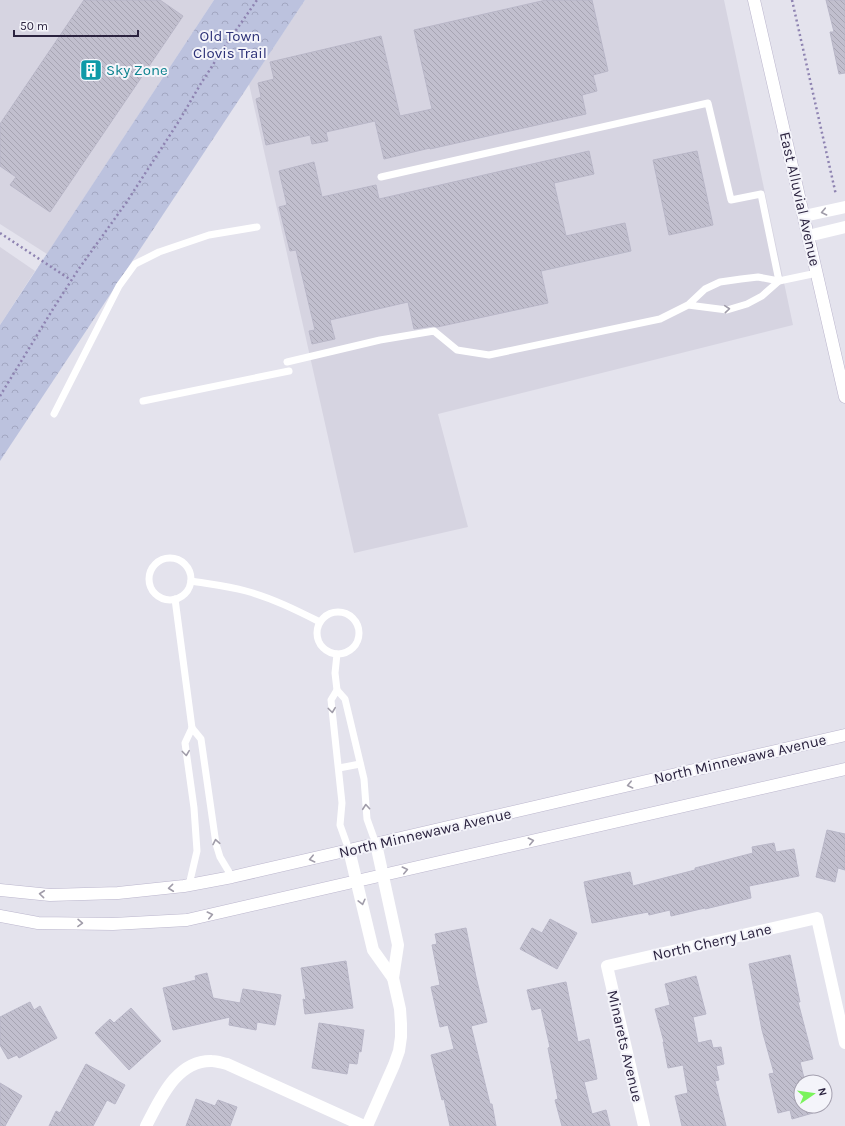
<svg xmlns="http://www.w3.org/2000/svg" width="845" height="1126" font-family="Karla,sans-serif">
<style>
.built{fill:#d6d4e1}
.park{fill:url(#park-crowns)}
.building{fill:url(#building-back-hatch);stroke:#b8b6c7}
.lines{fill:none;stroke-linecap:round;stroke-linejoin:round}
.secondary-casing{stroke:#bbb6cd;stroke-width:13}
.path{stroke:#8e83b1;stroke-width:2.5;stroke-dasharray:2 3;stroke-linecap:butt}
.lane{stroke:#fff;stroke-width:7}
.street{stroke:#fff;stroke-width:12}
.secondary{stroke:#fff;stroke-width:12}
.oneway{stroke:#a09ca9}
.labels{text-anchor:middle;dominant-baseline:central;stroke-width:4;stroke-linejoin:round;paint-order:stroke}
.park-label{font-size:15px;fill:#2c3177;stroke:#f4f4fa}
.culture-label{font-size:15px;fill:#0d838f;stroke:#f4f4fa;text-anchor:start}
.street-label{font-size:15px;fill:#2b233f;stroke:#f4f4fa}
</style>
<defs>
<pattern id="park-crowns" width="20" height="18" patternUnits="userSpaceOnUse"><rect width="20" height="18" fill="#bcc2de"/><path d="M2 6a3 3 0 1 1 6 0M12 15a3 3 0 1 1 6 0" fill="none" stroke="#a2a6c0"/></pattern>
<pattern id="building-back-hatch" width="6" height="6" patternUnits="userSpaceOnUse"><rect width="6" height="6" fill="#c1bfce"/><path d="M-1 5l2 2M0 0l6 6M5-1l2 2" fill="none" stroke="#a6a4b2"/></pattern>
</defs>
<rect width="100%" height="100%" fill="#e4e3ed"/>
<!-- built -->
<g class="built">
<polygon points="0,0 214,0 47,254 0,224"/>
<polygon points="305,0 724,0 793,325 438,414 468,527 354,553 249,84"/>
<polygon points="0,247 35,271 0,325"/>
</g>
<!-- park -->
<polygon class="park" points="214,0 305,0 0,461 0,325"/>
<!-- building -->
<g class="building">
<polygon points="84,0 160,0 183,16 50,212 10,185 16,177 0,166 0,124"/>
<polygon points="546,0 592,0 608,71 593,75 597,91 582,95 586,114 430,149 430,148 384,159 375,121 326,132 328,141 312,144 310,135 266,145 256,99 261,97 258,83 274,79 270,62 381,36 400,116 432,109 414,30"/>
<polygon points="826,0 845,0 845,73 839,74 830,32 834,32"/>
<polygon points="589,151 594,174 554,183 566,236 625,223 631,251 541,271 548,303 437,327 433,326 414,329 408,302 330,320 335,339 312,344 309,331 315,330 296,250 290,251 279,207 287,205 279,171 314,162 322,197 376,185 379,199"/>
<polygon points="697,151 713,225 669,235 653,160"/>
<polygon points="827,830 845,834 845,870 838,868 835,882 816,877"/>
<polygon points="774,843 776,852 794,849 799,876 749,886 751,898 705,909 705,908 671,916 670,910 649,915 648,912 592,923 584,882 630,872 633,886 695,870 695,868 753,853 752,847"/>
<polygon points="550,919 577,933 557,969 520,949 532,928 542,933"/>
<polygon points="466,928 476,977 487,1022 471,1026 490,1104 492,1104 496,1126 450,1126 444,1099 442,1100 431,1055 454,1049 448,1025 440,1027 431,987 440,985 432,945 437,944 435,934"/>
<polygon points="790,955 800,1002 798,1002 813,1059 800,1062 805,1082 801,1082 801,1106 811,1106 813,1113 792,1119 790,1110 778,1113 769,1074 774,1073 762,1030 749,964"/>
<polygon points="346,961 353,1008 305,1014 303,999 306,1000 301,968"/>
<polygon points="207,973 213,998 240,1003 243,989 281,995 275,1025 257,1022 256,1030 229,1025 230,1017 173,1030 163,988 196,980 195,976"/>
<polygon points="696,976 706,1014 693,1017 698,1043 711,1040 713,1048 721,1047 724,1064 716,1066 719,1080 715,1081 726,1126 682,1126 675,1096 688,1093 683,1065 668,1068 663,1042 664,1042 655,1009 670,1005 665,984"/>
<polygon points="566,982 578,1042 589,1039 597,1079 584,1082 592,1114 606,1110 610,1126 562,1126 555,1100 558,1099 548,1048 550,1047 541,1008 532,1010 527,990"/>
<polygon points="30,1002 34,1010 40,1006 57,1038 19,1058 17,1055 8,1059 0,1045 0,1017"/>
<polygon points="131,1008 161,1041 129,1070 95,1033 110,1019 114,1023"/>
<polygon points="319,1023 364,1030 361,1052 359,1051 357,1064 349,1063 347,1074 312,1068"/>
<polygon points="86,1064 125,1085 115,1104 107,1100 93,1126 49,1126 56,1111 60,1113"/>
<polygon points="0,1083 22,1096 5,1126 0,1126"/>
<polygon points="196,1099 215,1106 218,1100 237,1107 230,1126 186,1126"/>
</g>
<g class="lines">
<!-- secondary casing -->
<g class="secondary-casing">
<g id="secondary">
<polyline points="754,0 845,397"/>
<polyline points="0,890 50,895 118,893 184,886 232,877 349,850 845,735"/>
<polyline points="0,916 38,923 113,924 187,920 845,769"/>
</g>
</g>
<!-- path -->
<g class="path">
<polyline points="792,0 836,195"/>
<polyline points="0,233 71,280"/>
<polyline points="0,396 53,309 78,270 126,203 179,121 200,85 223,49 257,0"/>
</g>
<!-- lane -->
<g class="lane">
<polyline points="381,177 708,103 731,200 761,194 779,281 817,273"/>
<polyline points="287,362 380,340 434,331 457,350 489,355 660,319 688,305 705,289 720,282 741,279 758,277 779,281 762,296 747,304 727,310 688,305"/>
<polyline points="143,401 289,371"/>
<polyline points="54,414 119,286 135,264 159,252 209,235 257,227"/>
<circle cx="170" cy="579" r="21"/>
<path d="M191,581C209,584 228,586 246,591C272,598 296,610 320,622"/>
<polyline points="175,599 192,728"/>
<circle cx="338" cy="633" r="21"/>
<polyline points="337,690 335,673 337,654"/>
<polyline points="339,768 360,764"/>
<polyline points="349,850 340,825 342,803 331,700 337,690 345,699 364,779 367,819 376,844"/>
<polyline points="189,885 197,851 194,808 185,743 192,728 201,739 216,844 220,857 232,877"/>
</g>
<!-- street -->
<g class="street">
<polyline points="804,216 845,207"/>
<polyline points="808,236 845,227"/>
<polyline points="349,850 373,950 393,978"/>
<path d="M146,1126C160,1100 176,1060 212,1061C217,1061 222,1063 227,1064L364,1126"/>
<polyline points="367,1126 394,1065 399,1051 401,1037 401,1024 400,1009 393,978 398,945 376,844"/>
<polyline points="644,1126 607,966 817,918 845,1043"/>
</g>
<!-- secondary -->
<use href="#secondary" class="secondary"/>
</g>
<!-- one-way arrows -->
<defs><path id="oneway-chevron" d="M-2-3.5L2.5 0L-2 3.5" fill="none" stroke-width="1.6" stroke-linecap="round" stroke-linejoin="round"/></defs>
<g class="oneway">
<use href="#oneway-chevron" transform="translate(824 212) rotate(168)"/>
<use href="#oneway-chevron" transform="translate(727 309) rotate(-5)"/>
<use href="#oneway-chevron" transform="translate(332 710) rotate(83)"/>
<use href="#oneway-chevron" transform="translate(186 753) rotate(83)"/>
<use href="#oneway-chevron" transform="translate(630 785) rotate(167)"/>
<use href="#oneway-chevron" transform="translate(366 807) rotate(-95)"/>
<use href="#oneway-chevron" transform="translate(531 841) rotate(-13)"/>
<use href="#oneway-chevron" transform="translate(216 842) rotate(-101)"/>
<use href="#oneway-chevron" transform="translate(312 859) rotate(167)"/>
<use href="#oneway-chevron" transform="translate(405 870) rotate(-13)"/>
<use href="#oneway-chevron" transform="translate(171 888) rotate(174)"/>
<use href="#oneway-chevron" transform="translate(42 894) rotate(-174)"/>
<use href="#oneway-chevron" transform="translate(362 902) rotate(76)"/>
<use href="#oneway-chevron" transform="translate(210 915) rotate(-13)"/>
<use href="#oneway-chevron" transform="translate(80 923) rotate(1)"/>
</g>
<!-- icons -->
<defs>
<g id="building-square" transform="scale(1.15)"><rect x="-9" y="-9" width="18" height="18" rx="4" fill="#0f9aa8" stroke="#f4f4fa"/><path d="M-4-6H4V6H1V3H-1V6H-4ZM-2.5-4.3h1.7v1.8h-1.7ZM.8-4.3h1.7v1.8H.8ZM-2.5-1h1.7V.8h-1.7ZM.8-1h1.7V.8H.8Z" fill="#fff"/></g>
</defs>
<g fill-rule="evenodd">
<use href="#building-square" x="91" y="70"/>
</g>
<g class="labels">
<!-- park labels -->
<g class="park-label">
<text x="230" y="36">Old Town<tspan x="230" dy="17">Clovis Trail</tspan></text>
</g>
<!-- culture labels -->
<g class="culture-label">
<text x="106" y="70">Sky Zone</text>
</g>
<!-- street labels -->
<g class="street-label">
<text transform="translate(800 199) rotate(77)">East Alluvial Avenue</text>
<text transform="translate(740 759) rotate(-13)">North Minnewawa Avenue</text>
<text transform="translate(425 833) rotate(-13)">North Minnewawa Avenue</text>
<text transform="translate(712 942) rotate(-13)">North Cherry Lane</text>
<text transform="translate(625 1046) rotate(77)">Minarets Avenue</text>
</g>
</g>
<!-- north arrow -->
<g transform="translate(813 1094) rotate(77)"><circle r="19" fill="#f4f4fa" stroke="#a4a0af"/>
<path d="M0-3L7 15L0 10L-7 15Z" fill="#7af35b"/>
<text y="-6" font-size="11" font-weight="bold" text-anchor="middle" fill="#2b233f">N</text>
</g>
<!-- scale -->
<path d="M14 30v6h124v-6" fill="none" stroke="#2b233f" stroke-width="2"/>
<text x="20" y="30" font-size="12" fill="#2b233f" stroke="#f4f4fa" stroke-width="3" paint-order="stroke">50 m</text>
</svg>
